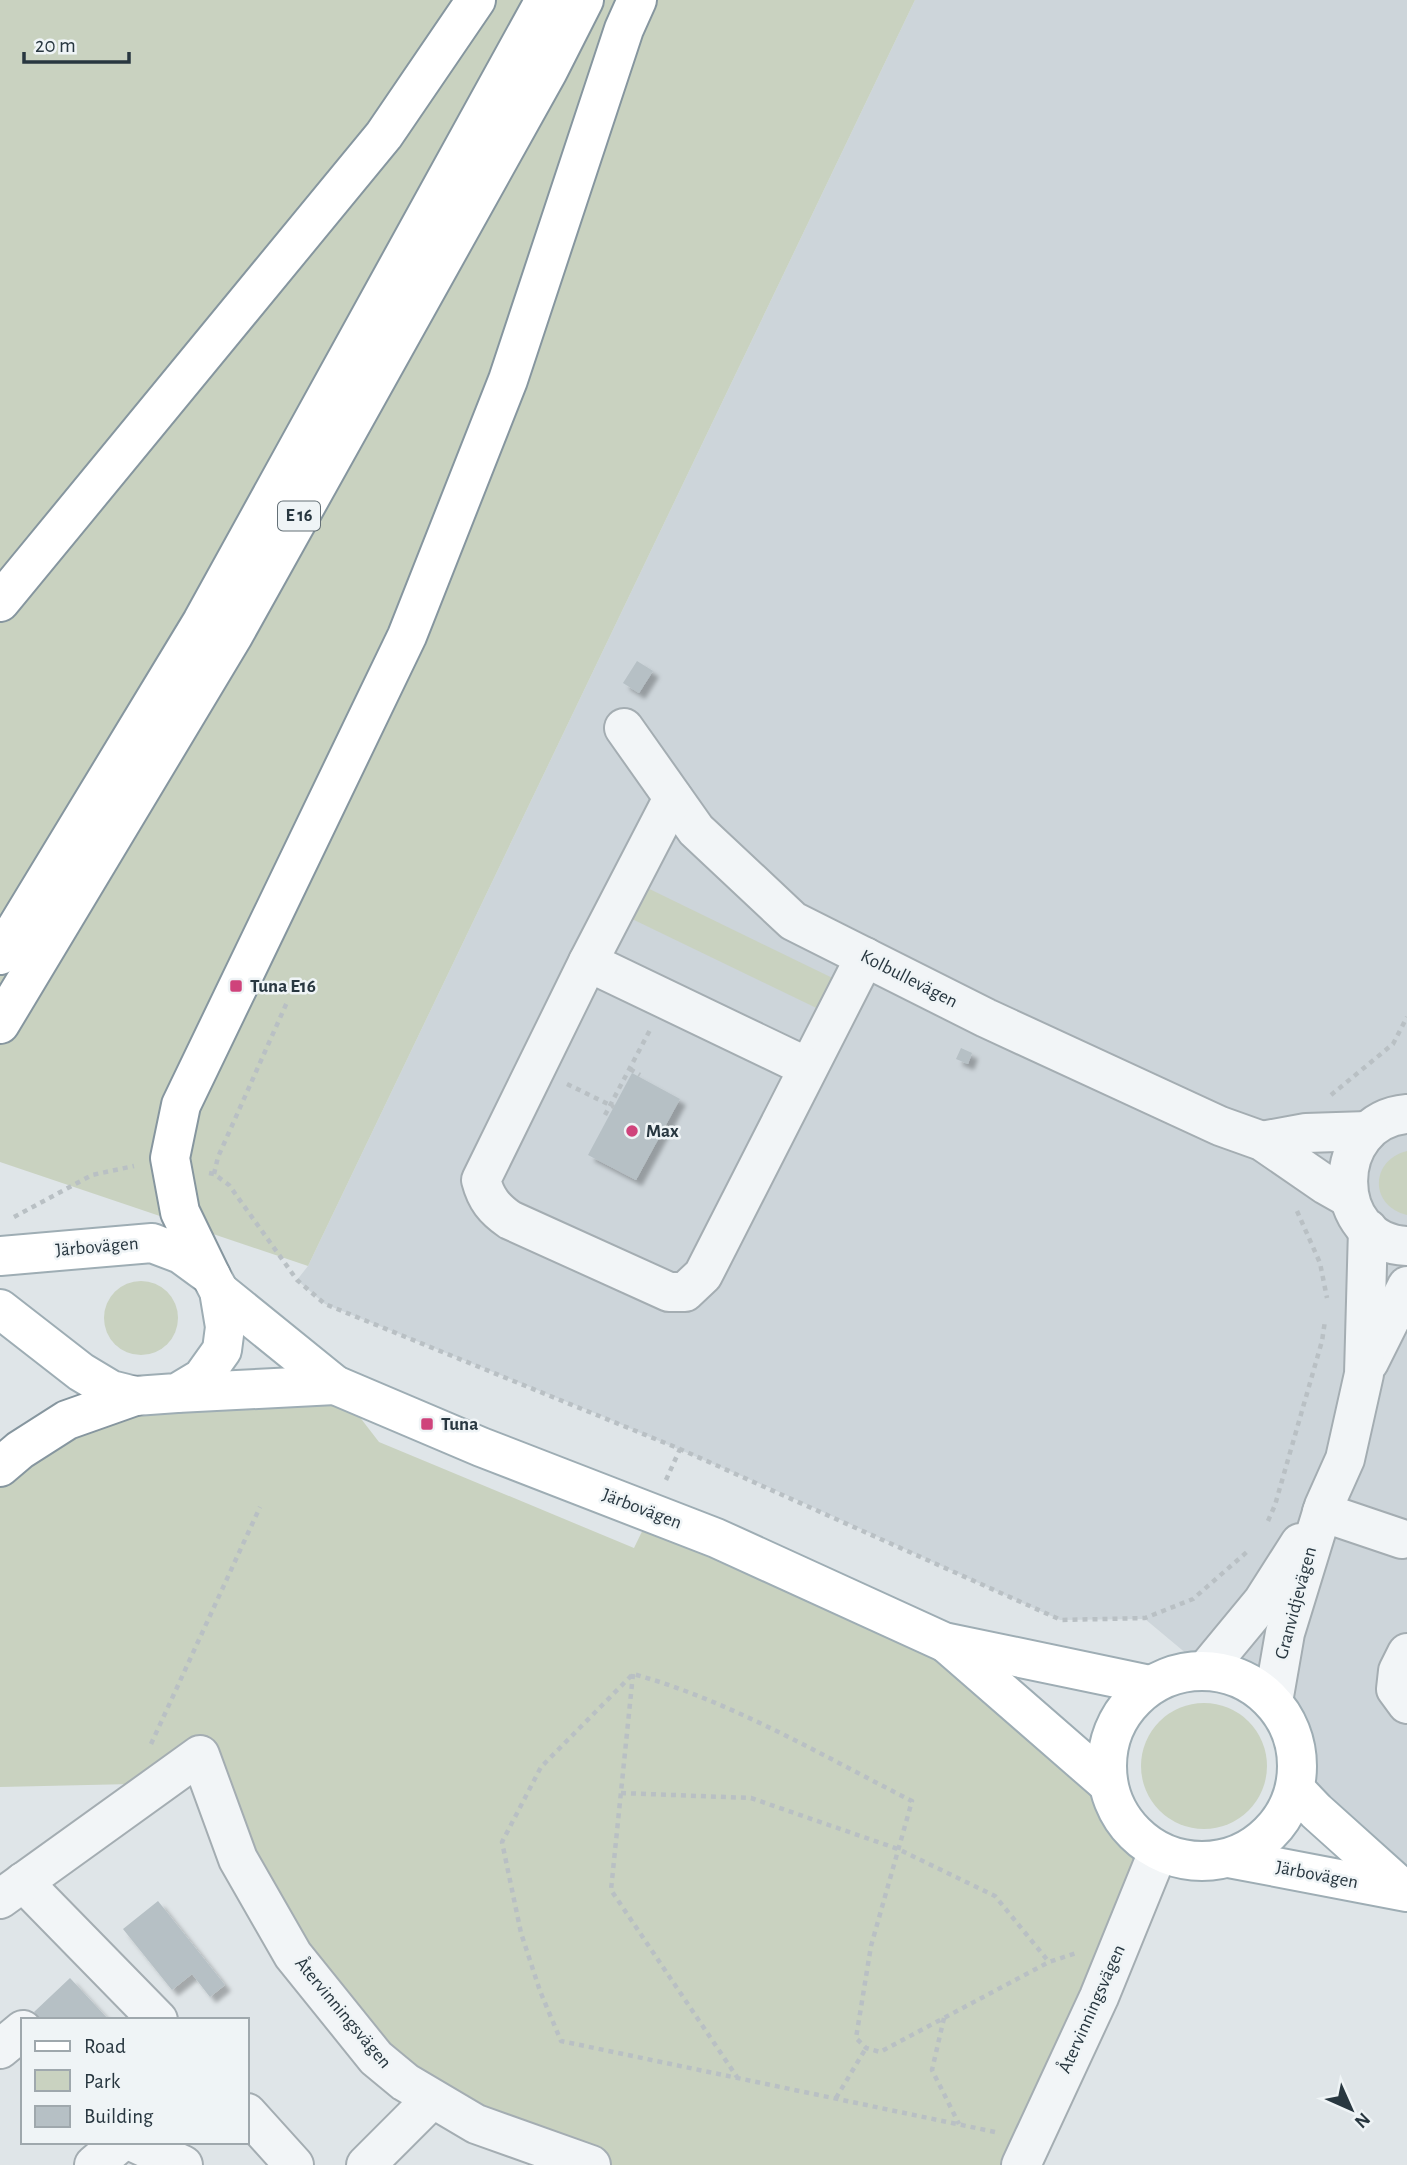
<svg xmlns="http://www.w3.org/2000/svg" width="1407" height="2165" font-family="'Alegreya Sans',sans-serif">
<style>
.built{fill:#cdd5da}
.green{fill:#c9d2c0}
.building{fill:#b6c0c5;filter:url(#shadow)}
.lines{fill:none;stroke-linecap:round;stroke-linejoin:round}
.minor-casing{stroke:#a4adb2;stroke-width:42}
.major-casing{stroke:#9eadb4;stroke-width:42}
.highway-casing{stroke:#86969f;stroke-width:42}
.path{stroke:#b9c0c4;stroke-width:4.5;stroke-dasharray:5 5;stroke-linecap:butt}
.minor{stroke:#f2f5f7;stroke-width:38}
.major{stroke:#fff;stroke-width:38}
.highway{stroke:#fff;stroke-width:38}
.poi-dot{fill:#cf437b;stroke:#eff4f6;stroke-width:2.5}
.labels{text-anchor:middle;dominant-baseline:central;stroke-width:5;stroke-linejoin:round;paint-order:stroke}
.shield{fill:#eff4f6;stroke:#647077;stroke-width:2}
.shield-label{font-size:18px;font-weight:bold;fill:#283740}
.street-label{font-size:19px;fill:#283740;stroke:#eff4f6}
.poi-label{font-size:19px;font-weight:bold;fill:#283740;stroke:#eff4f6;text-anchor:start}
</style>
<defs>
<filter id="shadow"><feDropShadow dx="6" dy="6" stdDeviation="2" flood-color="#0004"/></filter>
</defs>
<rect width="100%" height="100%" fill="#dfe5e8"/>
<!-- built -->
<polygon class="built" points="915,0 1407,0 1407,1892 1295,1789 1298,1757 1290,1727 1273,1702 1232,1674 1206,1670 1145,1619 1060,1620 781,1493 594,1413 325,1304 297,1280 308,1266"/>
<!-- green -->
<g class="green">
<polygon points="0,0 915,0 308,1266 0,1162"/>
<polygon points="631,880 849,986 833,1016 630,918"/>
<path d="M1407,1151V1215C1369,1206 1370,1160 1407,1151Z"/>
<circle cx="141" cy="1318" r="37"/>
<path d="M335,1385L379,1442L634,1548L651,1513L944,1642L1108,1784C1119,1821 1127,1830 1158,1852L1021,2165H591L441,2104L293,1955L200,1755L132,1784L0,1787V1467L67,1420Z"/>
<circle cx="1204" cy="1766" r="63"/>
</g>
<!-- building -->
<g class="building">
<polygon points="637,661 653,671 639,693 623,683"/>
<polygon points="961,1048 972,1053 968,1064 956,1059"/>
<polygon points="632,1073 680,1099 636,1180 588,1155"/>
<polygon points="158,1901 225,1985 210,1997 192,1974 172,1990 123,1929"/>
<polygon points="70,1978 109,2020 41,2020 34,2012"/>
</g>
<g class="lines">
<!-- minor casing -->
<g class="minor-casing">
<g id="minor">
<polyline points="624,728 696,830 793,921 986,1018 1220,1126 1262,1141 1326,1185 1349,1198"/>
<path d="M673,798L588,962L481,1180C486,1199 494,1209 510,1220L669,1292H685L703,1275L865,957"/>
<polyline points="588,962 807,1067"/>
<path d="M1407,1114C1328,1121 1329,1243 1407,1246"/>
<polyline points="1262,1141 1306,1133 1368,1131"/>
<polyline points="1369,1362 1407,1286"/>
<polyline points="1322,1512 1402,1539"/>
<polyline points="1407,1653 1398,1671 1396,1689 1407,1704"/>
<polyline points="1206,1670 1263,1601 1300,1543"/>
<polyline points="1273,1702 1285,1633 1324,1506 1345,1459 1364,1374 1368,1229"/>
<polyline points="23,1882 158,2020"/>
<polyline points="0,1899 200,1755 238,1859 293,1955 376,2058 405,2082 476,2124 591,2165"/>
<polyline points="0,2049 23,2030"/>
<polyline points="247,2113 294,2165"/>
<polyline points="133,2142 183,2165"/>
<polyline points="94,2165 121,2142"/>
<polyline points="366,2165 432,2099"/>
<polyline points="1021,2165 1099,1997 1158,1852"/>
</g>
</g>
<!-- major casing -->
<g class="major-casing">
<g id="major">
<polyline points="0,1256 152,1243 181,1254 211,1276 219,1291 225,1327 222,1350 202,1378 177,1393 135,1396 111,1390 81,1372 0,1309"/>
<polyline points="219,1291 335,1385 481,1447 716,1538 944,1642 1150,1685"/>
<polyline points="177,1393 335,1385"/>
<polyline points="946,1643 1108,1784"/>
<circle cx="1202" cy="1766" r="95"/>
<polyline points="1295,1789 1316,1811 1405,1891"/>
<polyline points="1229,1858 1407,1892"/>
</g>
</g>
<!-- highway casing -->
<g class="highway-casing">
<g id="highway">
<polyline points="0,602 384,135 476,0"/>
<polyline points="0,955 202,622 545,0"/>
<polyline points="0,1024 233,636 548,71 584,0"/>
<polyline points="211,1276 180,1212 170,1158 181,1105 407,636 508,380 624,29 637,0"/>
<polyline points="0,1467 20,1450 67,1420 135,1396"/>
</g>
</g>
<!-- path -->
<g class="path">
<polyline points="630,1069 640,1075"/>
<polyline points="567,1084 614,1107"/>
<polyline points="1331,1095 1393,1044 1407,1017"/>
<polyline points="605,1115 650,1030"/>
<polyline points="209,1173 214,1174 229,1185 297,1280 325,1304 680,1449 1061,1620 1145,1618 1193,1599 1248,1551"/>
<polyline points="214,1174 218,1157 288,1000"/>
<polyline points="1297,1211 1320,1263 1327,1298"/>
<polyline points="14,1217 92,1175 134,1166"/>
<polyline points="666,1480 680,1449"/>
<polyline points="1268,1521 1275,1505 1322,1341 1325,1321"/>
<polyline points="633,1674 611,1890 737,2077"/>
<polyline points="151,1744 260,1507"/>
<polyline points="621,1793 751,1798 898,1849 995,1896 1049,1962"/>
<polyline points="944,2018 932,2070 959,2124"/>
<polyline points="836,2098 866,2048"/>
<path d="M995,2132L561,2041L540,1991L521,1933L502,1842L541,1767L633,1674C729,1700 823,1756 912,1801L871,1946L856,2038L866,2048L880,2052L1049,1962L1076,1953"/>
</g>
<!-- minor -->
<use href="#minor" class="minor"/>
<!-- major -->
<use href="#major" class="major"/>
<!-- highway -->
<use href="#highway" class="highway"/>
</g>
<!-- markers -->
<g class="poi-dot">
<rect x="229" y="979" width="14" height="14" rx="3.5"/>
<circle cx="632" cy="1131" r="7"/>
<rect x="420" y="1417" width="14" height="14" rx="3.5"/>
</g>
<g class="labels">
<!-- shield labels -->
<rect class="shield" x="278" y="501.5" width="42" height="29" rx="5"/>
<g class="shield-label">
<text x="299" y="516">E 16</text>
</g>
<!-- street labels -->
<g class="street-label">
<text transform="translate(909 979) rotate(27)">Kolbullevägen</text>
<text transform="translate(97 1247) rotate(-5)">Järbovägen</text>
<text transform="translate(642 1509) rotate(21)">Järbovägen</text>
<text transform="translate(1296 1603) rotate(-75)">Granvidjevägen</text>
<text transform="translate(1317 1875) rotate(11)">Järbovägen</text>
<text transform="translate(1092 2009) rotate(-66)">Återvinningsvägen</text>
<text transform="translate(343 2013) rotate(50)">Återvinningsvägen</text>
</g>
<!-- poi labels -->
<g class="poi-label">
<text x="250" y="986">Tuna E16</text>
<text x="646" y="1131">Max</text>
<text x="441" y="1424">Tuna</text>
</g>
</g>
<!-- legend -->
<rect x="21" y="2018" width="228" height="126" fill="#eff4f6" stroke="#9fa8ad" stroke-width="2"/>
<rect x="35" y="2041" width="35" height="10" fill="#ffffff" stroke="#9fa8ad" stroke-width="2"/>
<text x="84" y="2053" font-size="21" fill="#283740">Road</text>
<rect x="35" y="2070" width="35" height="21" fill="#c9d2c0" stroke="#9fa8ad" stroke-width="2"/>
<text x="84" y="2088" font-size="21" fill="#283740">Park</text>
<rect x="35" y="2106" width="35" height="21" fill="#b6c0c5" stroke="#9fa8ad" stroke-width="2"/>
<text x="84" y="2123" font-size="21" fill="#283740">Building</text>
<!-- north arrow -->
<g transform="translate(1351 2109) rotate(135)" stroke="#eff4f6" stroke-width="5" paint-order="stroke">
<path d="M0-5L12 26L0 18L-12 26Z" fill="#283740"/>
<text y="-10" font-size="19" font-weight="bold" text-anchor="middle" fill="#283740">N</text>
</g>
<!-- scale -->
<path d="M24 52v10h105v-10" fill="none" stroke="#283740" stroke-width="3.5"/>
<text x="35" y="52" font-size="21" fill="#283740" stroke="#eff4f6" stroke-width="5" paint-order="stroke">20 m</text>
</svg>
